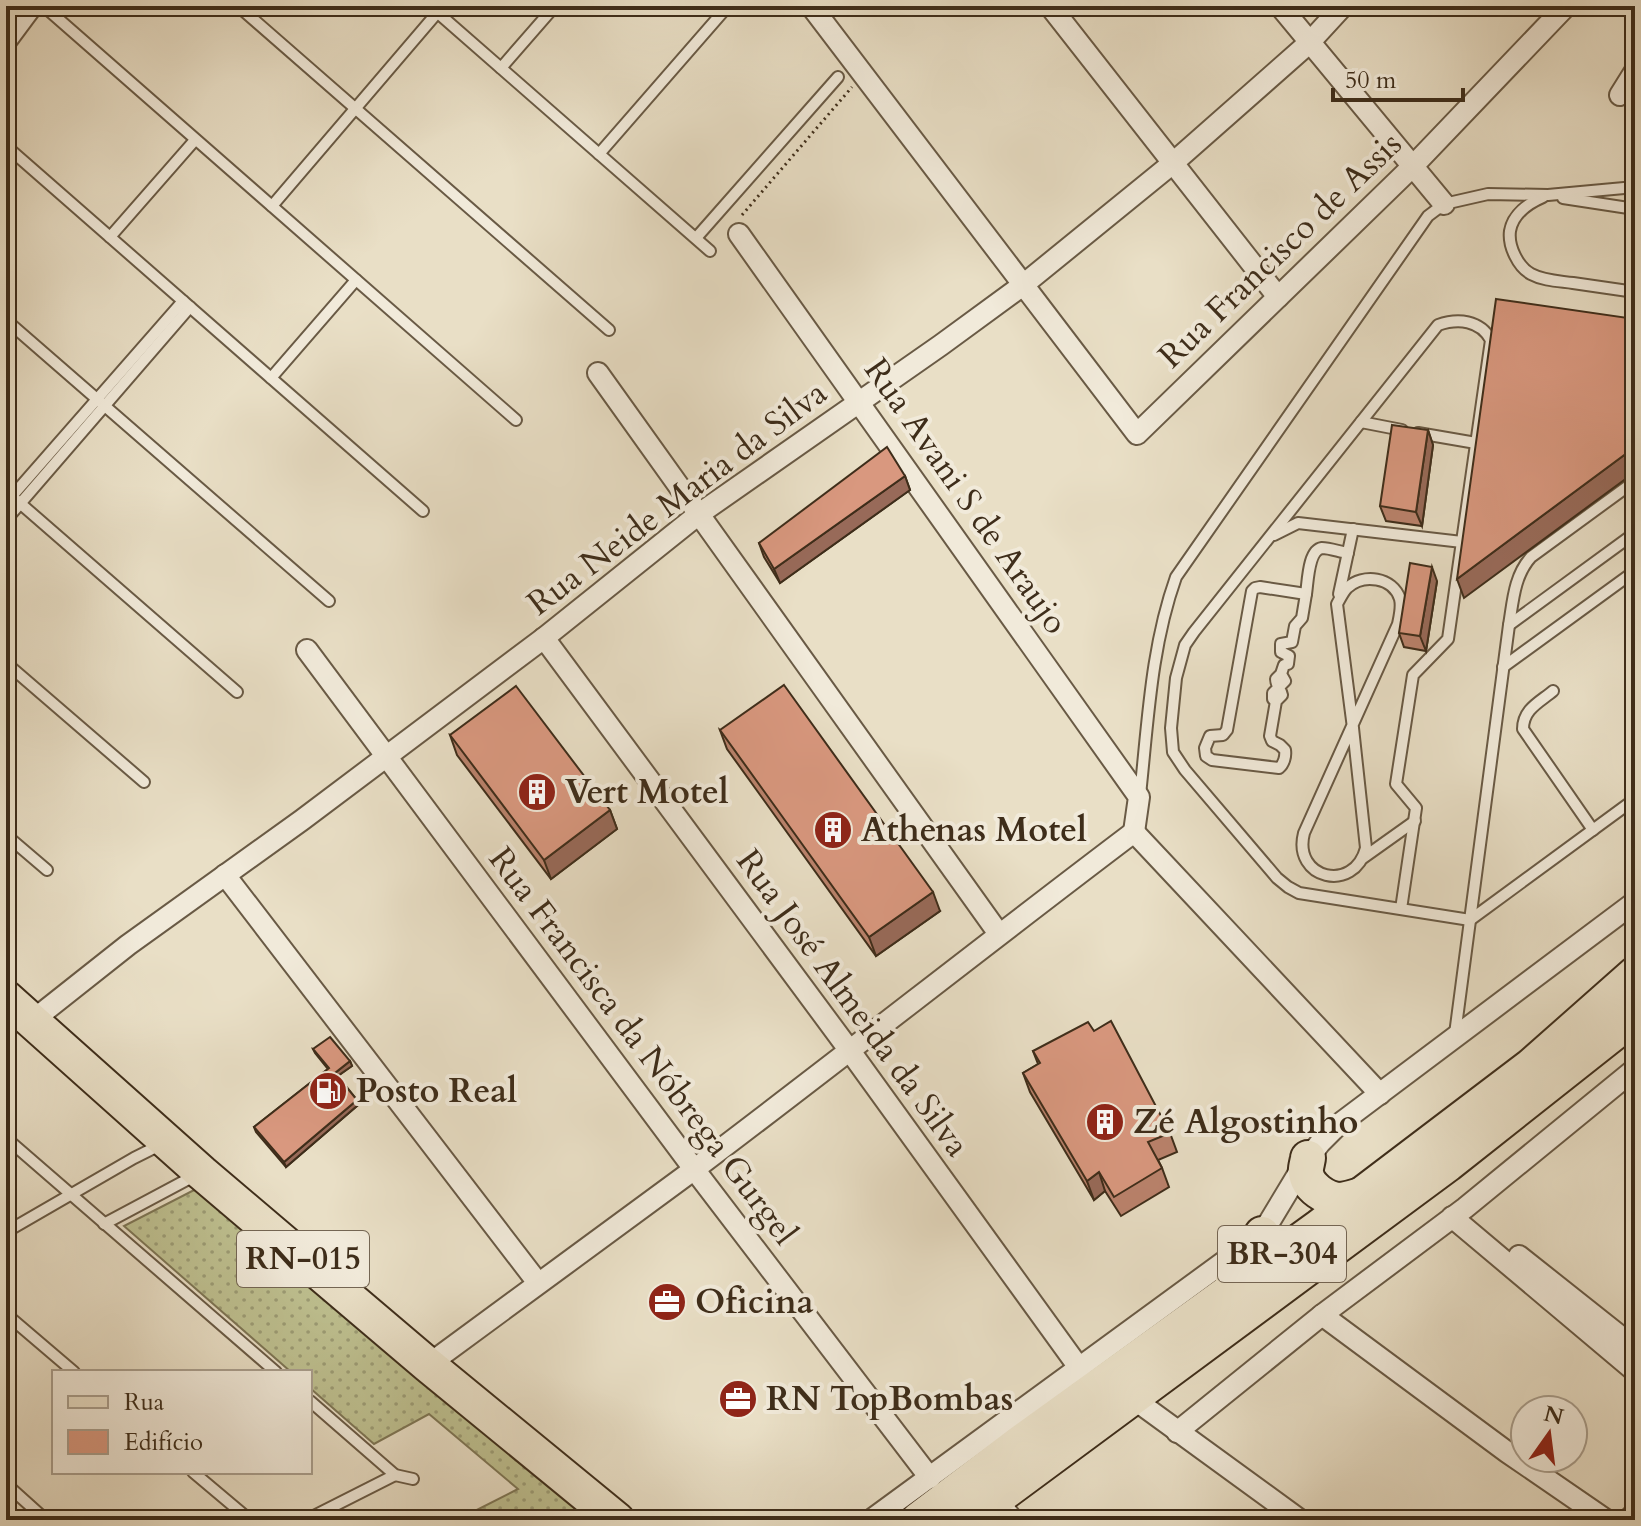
<svg xmlns="http://www.w3.org/2000/svg" width="1641" height="1526" font-family="Cardo,serif">
<style>
.grass{fill:url(#grass-dots);stroke:#7e7655;stroke-width:2}
.lines{fill:none;stroke-linecap:round;stroke-linejoin:round}
.service-casing{stroke:#695a45;stroke-width:14}
.minor-casing{stroke:#695a45;stroke-width:24}
.primary-casing{stroke:#3e2d1a;stroke-width:38}
.trunk-casing{stroke:#3e2d1a;stroke-width:38}
.path{stroke:#3e2d1a;stroke-width:3;stroke-dasharray:2 4;stroke-linecap:butt}
.service{stroke:#f1eada;stroke-width:10}
.minor{stroke:#f1eada;stroke-width:20}
.primary{stroke:#e9dfc6;stroke-width:34}
.trunk{stroke:#e9dfc6;stroke-width:34}
.wall{fill:#bb836d;stroke:#3e2d1a;stroke-width:2}
.shaded-wall{fill:#986a59;stroke:#3e2d1a;stroke-width:2}
.building{fill:#d9987f;stroke:#3e2d1a;stroke-width:2}
.labels{text-anchor:middle;dominant-baseline:central;stroke-width:8;stroke-linejoin:round;paint-order:stroke}
.shield{fill:#f1eada;stroke:#746654;stroke-width:2}
.shield-label{font-size:32px;font-weight:bold;fill:#3e2d1a}
.street-label{font-size:34px;fill:#3e2d1a;stroke:#f1eada}
.poi-label{font-size:34px;font-weight:bold;fill:#3e2d1a;stroke:#f1eada;text-anchor:start}
</style>
<defs>
<pattern id="grass-dots" width="8" height="8" patternUnits="userSpaceOnUse" patternTransform="scale(2)"><rect width="8" height="8" fill="#bec090"/><path d="M2 2h.1M6 6h.1" fill="none" stroke="#9c9c75" stroke-width="1.8" stroke-linecap="round"/></pattern>
</defs>
<rect width="100%" height="100%" fill="#e9dfc6"/>
<filter id="stains"><feTurbulence type="fractalNoise" baseFrequency=".0025" numOctaves="4"/><feColorMatrix values="0 0 0 0 .2 0 0 0 0 .09 0 0 0 0 .02 0 0 0 .5 -.17"/></filter>
<radialGradient id="worn" r=".72"><stop offset=".6" stop-color="#630" stop-opacity="0"/><stop offset="1" stop-color="#630" stop-opacity=".3"/></radialGradient>
<!-- grass -->
<polygon class="grass" points="198,1188 595,1520 457,1520 518,1489 429,1414 374,1444 310,1388 310,1372 291,1372 124,1226"/>
<g class="lines">
<!-- service casing -->
<g class="service-casing">
<g id="service">
<polyline points="238,6 609,330"/>
<polyline points="430,6 710,251"/>
<polyline points="47,9 516,420"/>
<polyline points="501,68 555,6"/>
<polyline points="6,146 423,511"/>
<polyline points="599,154 728,6"/>
<path d="M1543,197C1529,203 1513,214 1510,231C1508,246 1518,267 1531,274C1544,281 1559,281 1573,283C1594,286 1614,289 1635,292"/>
<polyline points="1563,198 1635,209"/>
<polyline points="272,206 437,13"/>
<polyline points="110,237 195,140"/>
<polyline points="696,238 838,77"/>
<polyline points="6,320 329,601"/>
<polyline points="271,378 356,280"/>
<polyline points="1361,422 1402,430"/>
<polyline points="1418,433 1476,443"/>
<polyline points="6,491 237,692"/>
<polyline points="6,503 183,301"/>
<polyline points="6,520 190,307"/>
<polyline points="1274,535 1298,523 1462,542"/>
<path d="M1306,594C1308,582 1308,550 1322,548C1330,548 1340,552 1348,553"/>
<polyline points="1339,594 1353,529"/>
<polyline points="1509,625 1635,533"/>
<polyline points="6,663 144,782"/>
<polyline points="1503,667 1635,571"/>
<path d="M1553,691C1540,702 1523,709 1523,729L1593,830"/>
<path d="M1276,701L1270,736L1272,741L1280,745L1285,750C1286,756 1284,764 1279,768L1212,760L1206,756L1205,748L1210,736L1223,735L1227,730L1252,591L1255,588L1260,587L1306,594L1302,618L1295,626L1292,642L1281,644V652L1289,656L1288,664L1284,665L1281,674L1276,679C1276,686 1281,689 1282,695L1276,701L1273,699V693L1285,681L1281,674"/>
<path d="M1353,728L1366,848C1354,894 1292,879 1304,833L1398,624C1400,615 1402,607 1400,599C1393,577 1363,573 1347,588C1343,592 1340,599 1337,604L1353,728"/>
<path d="M1140,795C1148,721 1151,647 1176,577L1428,216L1444,204L1488,194L1548,195L1635,187"/>
<polyline points="6,835 47,870"/>
<polyline points="1363,858 1415,821"/>
<path d="M1401,909L1416,808L1396,784L1413,675L1448,639L1491,340C1480,320 1458,318 1438,325L1194,632L1185,645L1176,678L1171,728L1173,752L1185,770L1277,878L1288,887L1299,893L1470,920L1635,799"/>
<path d="M1455,1034L1509,625C1513,601 1514,576 1531,557L1635,481"/>
<polyline points="6,1138 276,1372"/>
<polyline points="104,1224 194,1176"/>
<polyline points="6,1232 134,1158 162,1144"/>
<polyline points="6,1314 74,1372"/>
<polyline points="310,1401 395,1475 413,1479"/>
<polyline points="193,1472 250,1520"/>
<polyline points="6,1484 46,1520"/>
<polyline points="306,1520 395,1475"/>
</g>
</g>
<!-- minor casing -->
<g class="minor-casing">
<g id="minor">
<polyline points="811,6 1137,434 1413,166 1566,6"/>
<polyline points="1050,6 1278,297"/>
<polyline points="1280,6 1444,204"/>
<polyline points="6,41 32,6"/>
<polyline points="1620,95 1635,71"/>
<polyline points="739,234 1139,797 1134,832"/>
<polyline points="598,373 999,934"/>
<polyline points="544,638 850,1051 1080,1369"/>
<polyline points="307,650 694,1169 930,1478"/>
<polyline points="1134,832 1380,1094"/>
<polyline points="225,875 538,1283"/>
<polyline points="32,1021 128,945 302,820 544,638 699,514 941,345 1023,285 1173,163 1309,43 1343,6"/>
<polyline points="1452,1217 1635,1371"/>
<polyline points="1519,1256 1635,1348"/>
<polyline points="1322,1315 1507,1452 1606,1520"/>
<path d="M428,1365C517,1299 607,1234 696,1168C843,1057 987,943 1134,832"/>
<polyline points="1131,1397 1300,1520"/>
<polyline points="1177,1432 1322,1315 1465,1208 1635,1069"/>
<polyline points="995,1498 1013,1520"/>
<polyline points="871,1520 1262,1234 1306,1161 1320,1143 1338,1125 1635,902"/>
<polyline points="1628,1520 1635,1513"/>
</g>
</g>
<!-- primary casing -->
<g class="primary-casing">
<polyline id="primary" points="6,998 202,1173 428,1365 617,1520"/>
</g>
<!-- trunk casing -->
<g class="trunk-casing">
<g id="trunk">
<path d="M1308,1158C1308,1160 1305,1170 1306,1172C1307,1187 1327,1200 1341,1200C1348,1199 1355,1197 1361,1195"/>
<polyline points="1233,1281 1262,1234"/>
<polyline points="918,1520 1021,1442 1319,1227 1531,1066 1635,974"/>
<polyline points="967,1520 1448,1164 1635,1016"/>
</g>
</g>
<!-- path -->
<polyline class="path" points="742,215 852,87"/>
<!-- service -->
<use href="#service" class="service"/>
<!-- minor -->
<use href="#minor" class="minor"/>
<!-- primary -->
<use href="#primary" class="primary"/>
<!-- trunk -->
<use href="#trunk" class="trunk"/>
</g>
<!-- wall -->
<g class="wall">
<polygon points="1428,430 1433,445 1422,526 1386,521 1380,506"/>
<polygon points="905,476 910,490 780,583 764,557 759,543"/>
<polygon points="1437,581 1426,651 1404,647 1399,633"/>
<polygon points="720,730 940,911 876,956 727,749"/>
<polygon points="450,735 610,810 617,829 551,879 457,755"/>
<polygon points="1094,1031 1170,1133 1177,1152 1158,1160 1162,1168 1169,1187 1121,1216 1105,1191 1094,1200 1030,1092 1023,1073 1038,1064 1033,1051"/>
<polygon points="313,1049 350,1061 352,1066 338,1076 357,1100 358,1105 286,1167 256,1132 254,1127 328,1069 315,1053"/>
</g>
<!-- shaded-wall -->
<g class="shaded-wall">
<polygon points="1428,430 1433,445 1422,526 1416,512"/>
<polygon points="1635,447 1635,472 1464,598 1457,579"/>
<polygon points="905,476 910,490 780,583 774,569"/>
<polygon points="1432,567 1437,581 1426,651 1420,636"/>
<polygon points="610,810 617,829 551,879 544,860"/>
<polygon points="933,892 940,911 876,956 869,937"/>
<polygon points="350,1061 352,1066 336,1077 335,1073"/>
<polygon points="357,1100 358,1105 286,1167 284,1162"/>
<polygon points="1099,1172 1105,1191 1094,1200 1087,1181"/>
</g>
<!-- building -->
<g class="building">
<polygon points="1496,299 1635,319 1635,447 1457,579"/>
<polygon points="1392,425 1428,430 1416,512 1380,506"/>
<polygon points="887,447 905,476 774,569 759,543"/>
<polygon points="1410,563 1432,567 1420,636 1399,633"/>
<polygon points="784,685 933,892 869,937 720,730"/>
<polygon points="516,686 610,810 544,860 450,735"/>
<polygon points="1111,1021 1170,1133 1148,1142 1162,1168 1114,1197 1099,1172 1087,1181 1023,1073 1040,1063 1033,1051 1088,1022 1094,1031"/>
<polygon points="330,1037 350,1061 335,1073 357,1100 284,1162 254,1127 329,1068 313,1049"/>
</g>
<!-- icons -->
<defs>
<g id="building-disc" transform="scale(2)"><circle r="9.5" fill="#8f2418" stroke="#f1eada"/><path d="M-4-6H4V6H1V3H-1V6H-4ZM-2.5-4.3h1.7v1.8h-1.7ZM.8-4.3h1.7v1.8H.8ZM-2.5-1h1.7V.8h-1.7ZM.8-1h1.7V.8H.8Z" fill="#fff"/></g>
<g id="fuel-disc" transform="scale(2)"><circle r="9.5" fill="#8f2418" stroke="#f1eada"/><path d="M-5.5-6h7V0h2V4h1.3V-2.5L3-4.5l.8-.8L6-3V5H2.5V1h-1V6h-7ZM-4.2-4.7v3.2H.2V-4.7Z" fill="#fff"/></g>
<g id="office-disc" transform="scale(2)"><circle r="9.5" fill="#8f2418" stroke="#f1eada"/><path d="M-6-3h4V-5.5h4V-3h4V5H-6ZM-1-4.5V-3h2v-1.5ZM-6 0V1H6V0Z" fill="#fff"/></g>
</defs>
<g fill-rule="evenodd">
<use href="#building-disc" x="537" y="792"/>
<use href="#building-disc" x="833" y="830"/>
<use href="#fuel-disc" x="328" y="1091"/>
<use href="#building-disc" x="1105" y="1122"/>
<use href="#office-disc" x="667" y="1302"/>
<use href="#office-disc" x="738" y="1399"/>
</g>
<g class="labels">
<!-- shield labels -->
<g class="shield">
<rect x="1218" y="1226" width="128" height="56" rx="6"/>
<rect x="237" y="1231" width="132" height="56" rx="6"/>
</g>
<g class="shield-label">
<text x="1282" y="1254">BR-304</text>
<text x="303" y="1259">RN-015</text>
</g>
<!-- street labels -->
<g class="street-label">
<text transform="translate(1280 250) rotate(-44)">Rua Francisco de Assis</text>
<text transform="translate(966 496) rotate(55)">Rua Avani S de Araujo</text>
<text transform="translate(677 498) rotate(-37)">Rua Neide Maria da Silva</text>
<text transform="translate(853 1003) rotate(54)">Rua José Almeida da Silva</text>
<text transform="translate(643 1046) rotate(53)">Rua Francisca da Nóbrega Gurgel</text>
</g>
<!-- poi labels -->
<g class="poi-label">
<text x="565" y="792">Vert Motel</text>
<text x="861" y="830">Athenas Motel</text>
<text x="356" y="1091">Posto Real</text>
<text x="1133" y="1122">Zé Algostinho</text>
<text x="695" y="1302">Oficina</text>
<text x="766" y="1399">RN TopBombas</text>
</g>
</g>
<!-- margin -->
<rect width="1641" height="1526" fill="none" stroke="#e9dfc6" stroke-width="32"/>
<rect x="8" y="8" width="1625" height="1510" fill="none" stroke="#3e2d1a" stroke-width="4"/>
<rect x="16" y="16" width="1609" height="1494" fill="none" stroke="#3e2d1a" stroke-width="2"/>
<!-- legend -->
<rect x="52" y="1370" width="260" height="104" fill="#f1eada" stroke="#a99e8d" stroke-width="2"/>
<rect x="68" y="1396" width="40" height="12" fill="#e9dfc6" stroke="#a99e8d" stroke-width="2"/>
<text x="124" y="1410" font-size="24" fill="#3e2d1a">Rua</text>
<rect x="68" y="1430" width="40" height="24" fill="#d9987f" stroke="#a99e8d" stroke-width="2"/>
<text x="124" y="1450" font-size="24" fill="#3e2d1a">Edifício</text>
<!-- north arrow -->
<g transform="translate(1549 1434) rotate(14)"><circle r="38" fill="#f1eada" stroke="#a99e8d" stroke-width="2"/>
<path d="M0-6L14 30L0 20L-14 30Z" fill="#8f2418"/>
<text y="-12" font-size="22" font-weight="bold" text-anchor="middle" fill="#3e2d1a">N</text>
</g>
<!-- scale -->
<path d="M1333 88v12h130v-12" fill="none" stroke="#3e2d1a" stroke-width="4"/>
<text x="1345" y="88" font-size="24" fill="#3e2d1a" stroke="#f1eada" stroke-width="6" paint-order="stroke">50 m</text>
<rect width="100%" height="100%" filter="url(#stains)"/>
<rect width="100%" height="100%" fill="url(#worn)"/>
</svg>
